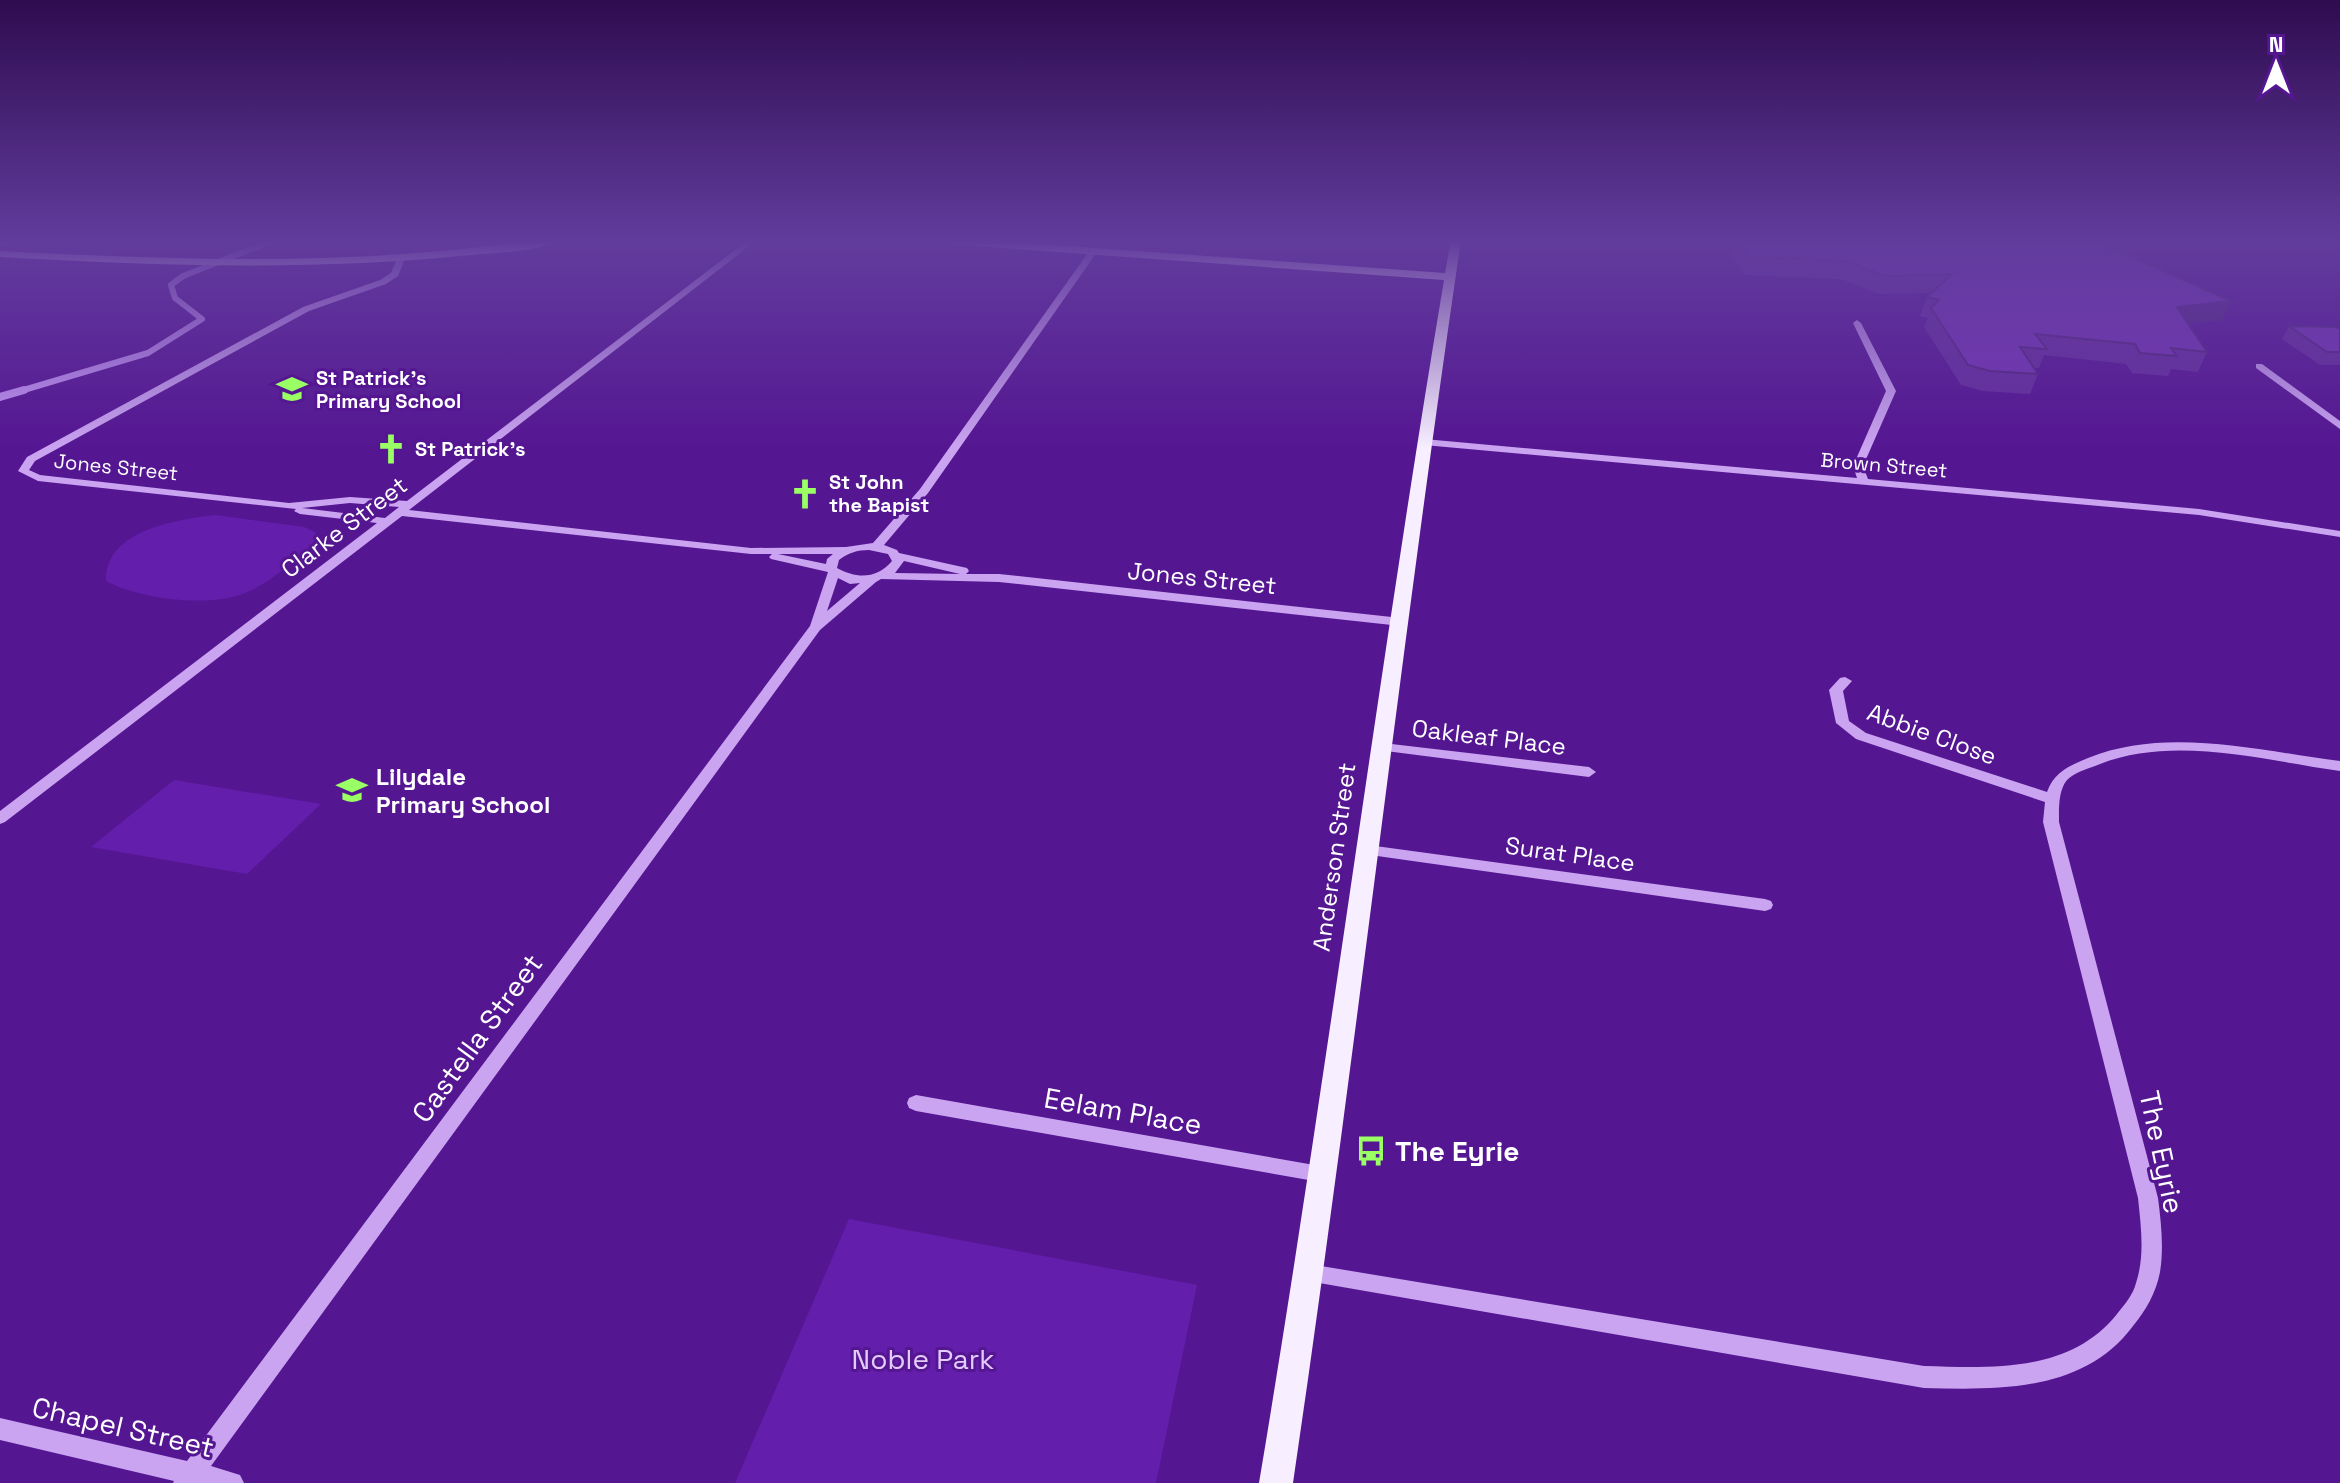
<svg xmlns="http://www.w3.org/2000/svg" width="2340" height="1483" font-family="'Space Grotesk',sans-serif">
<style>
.green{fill:#641eac}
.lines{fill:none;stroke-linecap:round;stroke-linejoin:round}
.stream-far1{stroke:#c396f3;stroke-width:6}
.stream{stroke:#c396f3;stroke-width:8}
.minor{fill:#caa4f1;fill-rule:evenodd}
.major{fill:#f7eeff;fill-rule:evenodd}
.wall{fill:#652e9d}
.shaded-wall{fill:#532680}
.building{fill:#7636b7;stroke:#532680;stroke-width:2}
.labels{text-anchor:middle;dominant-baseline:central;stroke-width:6;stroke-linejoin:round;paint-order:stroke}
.far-poi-label{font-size:20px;font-weight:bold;fill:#fff;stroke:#551692;text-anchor:start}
.far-street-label{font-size:20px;fill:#fff;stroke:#551692}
.street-label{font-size:24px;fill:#fff;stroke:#551692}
.poi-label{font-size:24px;font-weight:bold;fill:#fff;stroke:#551692;text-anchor:start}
.near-street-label{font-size:28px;fill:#fff;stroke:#551692}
.near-poi-label{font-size:28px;font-weight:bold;fill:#fff;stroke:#551692;text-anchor:start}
.near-park-label{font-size:28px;fill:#e3cbfc;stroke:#551692}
</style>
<rect width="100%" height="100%" fill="#551692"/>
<!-- green -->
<g class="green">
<path d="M215,515L304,527L315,532L320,539C296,558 273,582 245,593C208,608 140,599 106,581C105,530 176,520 215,515Z"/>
<polygon points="174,780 321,804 247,874 91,847"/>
<polygon points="849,1219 1197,1285 1156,1483 735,1483"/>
</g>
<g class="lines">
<!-- stream-far1 -->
<polyline class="stream-far1" points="17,392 148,353 202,319 175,298 171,285 183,276 274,240"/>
<!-- stream -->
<polyline class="stream" points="0,397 24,390"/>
<!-- minor -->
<g class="minor">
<polygon points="14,240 13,242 0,246 0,241"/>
<path d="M748,240H757L409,510L751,548L846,547L873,543L920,489L1090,250H1093L1097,252L928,493L884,545L897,550L899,553L967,568L969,571L966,574H999L1401,618L1407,622L1401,626L999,582L881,579L876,582L820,630L211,1466L240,1475L244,1483H173L174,1481L0,1440V1418L187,1461L810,626L828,572L771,559L769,557L772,554H751L402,516L5,822L0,824V811L377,523L300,514L294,511L296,509L38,481L18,471L27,457L303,307L380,280L391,273L396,261L400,259L404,261L398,276L386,284L309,311L35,461L29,470L40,475L289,503L350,497L407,501ZM350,503L399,507L385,518L302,508ZM869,550L888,554L892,561C877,579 857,579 837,568L839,560C848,553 857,550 869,550ZM778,554H833L827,559L826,564ZM904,561L960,574L895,573ZM838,578L850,584L860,583L827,611Z"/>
<polygon points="1857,320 1861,323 1896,391 1863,466 1868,479 2199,509 2340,531 2340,537 2199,515 1424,445 1419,442 1424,439 1857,478 1853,466 1886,391 1853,323"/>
<polygon points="2256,364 2262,364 2340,421 2340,429 2256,368"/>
<path d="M1845,677L1852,681L1843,691L1849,721L1866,733L2047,792C2054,772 2069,766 2088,758C2167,726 2259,751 2340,761V771C2262,760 2171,734 2095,766C2086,769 2074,773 2067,780C2058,791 2059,809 2059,822L2158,1198C2161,1222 2164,1247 2160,1272C2156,1293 2146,1310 2133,1326C2084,1392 1999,1390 1924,1388L1302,1280L1299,1273L1302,1266L1309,1264L1924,1366C1992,1368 2070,1373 2117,1314C2124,1305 2133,1295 2136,1283C2145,1256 2141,1226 2138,1198L2043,822L2045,802L1856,739L1836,723L1829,690L1840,678Z"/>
<polygon points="1383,743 1589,767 1596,772 1589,777 1378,750 1376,747 1378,744"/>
<polygon points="1368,845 1765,899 1771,901 1773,905 1771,909 1765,911 1363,854 1360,850 1363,846"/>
<polygon points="916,1095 1320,1166 1327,1168 1330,1174 1327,1180 1320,1182 916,1111 909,1108 907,1103 909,1098"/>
</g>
<!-- major -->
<g class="major">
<path d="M533,240H561C543,251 494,253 471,255C314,271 158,266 0,257V251C178,260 356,267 533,240Z"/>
<path d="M929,240H983L1445,273L1451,240H1461C1400,654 1354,1069 1293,1483H1259C1326,1083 1377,680 1444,280L934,243Z"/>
</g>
</g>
<!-- wall -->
<g class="wall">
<polygon points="1722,240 2093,240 2222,320 2188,323 2207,352 2198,372 2171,369 2168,376 2132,373 2126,364 2044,355 2039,368 2034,368 2038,374 2030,394 1983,391 1961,385 1924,327 1928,318 1920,316 1927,297 1931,293 1879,294 1841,279 1744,275"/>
<polygon points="2289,326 2340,329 2340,365 2320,365 2282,339"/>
</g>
<!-- shaded-wall -->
<polygon class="shaded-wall" points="2231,301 2222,320 2168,326 2177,307"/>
<!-- building -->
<g class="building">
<polygon points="1738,240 2093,240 2231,301 2177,307 2207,352 2171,348 2177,356 2140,353 2135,344 2035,334 2047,349 2020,347 2038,374 1990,371 1968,365 1931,308 1939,300 1927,297 1952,274 1885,276 1846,261 1748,257"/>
<polygon points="2289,326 2336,327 2340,329 2340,352 2327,352"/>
</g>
<!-- sky -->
<linearGradient id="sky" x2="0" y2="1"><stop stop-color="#2f0c50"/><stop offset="0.54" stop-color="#623c9d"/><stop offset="1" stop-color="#623c9d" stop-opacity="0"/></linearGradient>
<rect width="2340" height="448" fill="url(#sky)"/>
<!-- icons -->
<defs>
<g id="school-bare" transform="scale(2.4)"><path d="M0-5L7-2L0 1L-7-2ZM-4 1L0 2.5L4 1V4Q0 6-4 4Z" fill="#99ff64" stroke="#551692" stroke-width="2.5" paint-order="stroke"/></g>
<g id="church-bare" transform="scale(2.4)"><path d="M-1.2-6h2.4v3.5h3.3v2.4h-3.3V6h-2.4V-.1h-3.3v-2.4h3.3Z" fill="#99ff64" stroke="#551692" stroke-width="2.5" paint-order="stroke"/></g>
<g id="bus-bare" transform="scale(2.4)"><path d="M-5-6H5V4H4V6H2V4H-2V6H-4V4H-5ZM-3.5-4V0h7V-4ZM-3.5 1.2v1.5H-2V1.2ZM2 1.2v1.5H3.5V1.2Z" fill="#99ff64" stroke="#551692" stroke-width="2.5" paint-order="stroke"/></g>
</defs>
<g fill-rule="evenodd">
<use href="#school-bare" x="292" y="389"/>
<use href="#church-bare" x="391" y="449"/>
<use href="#church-bare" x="805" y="494"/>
<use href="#school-bare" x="352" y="790"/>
<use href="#bus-bare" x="1371" y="1151"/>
</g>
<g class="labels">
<!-- far-poi labels -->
<g class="far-poi-label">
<text x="316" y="378">St Patrick's<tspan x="316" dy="23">Primary School</tspan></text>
<text x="415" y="449">St Patrick's</text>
<text x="829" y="482">St John<tspan x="829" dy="23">the Bapist</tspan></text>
</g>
<!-- far-street labels -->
<g class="far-street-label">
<text transform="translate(1884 465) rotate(5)">Brown Street</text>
<text transform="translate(116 467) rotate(6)">Jones Street</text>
</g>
<!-- street labels -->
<g class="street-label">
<text transform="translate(344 527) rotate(-37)">Clarke Street</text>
<text transform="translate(1202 578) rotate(6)">Jones Street</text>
<text transform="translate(1932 734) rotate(20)">Abbie Close</text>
<text transform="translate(1489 737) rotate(7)">Oakleaf Place</text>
<text transform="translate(1570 854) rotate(8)">Surat Place</text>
<text transform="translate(1334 857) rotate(-82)">Anderson Street</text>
</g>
<!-- poi labels -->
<g class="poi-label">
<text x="376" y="776">Lilydale<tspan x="376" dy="28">Primary School</tspan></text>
</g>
<!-- near-street labels -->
<g class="near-street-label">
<text transform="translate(477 1038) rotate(-54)">Castella Street</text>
<text transform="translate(1123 1111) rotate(10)">Eelam Place</text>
<text transform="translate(2162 1152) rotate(78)">The Eyrie</text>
<text transform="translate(123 1427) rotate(13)">Chapel Street</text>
</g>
<!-- near-poi labels -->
<g class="near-poi-label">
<text x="1395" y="1151">The Eyrie</text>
</g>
<!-- near-park labels -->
<g class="near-park-label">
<text x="923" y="1359">Noble Park</text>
</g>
</g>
<!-- north arrow -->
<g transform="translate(2276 64)" stroke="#551692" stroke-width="6" paint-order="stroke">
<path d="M0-6L14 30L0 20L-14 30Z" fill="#ffffff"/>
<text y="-12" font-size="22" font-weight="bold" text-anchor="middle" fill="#ffffff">N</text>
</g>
</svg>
